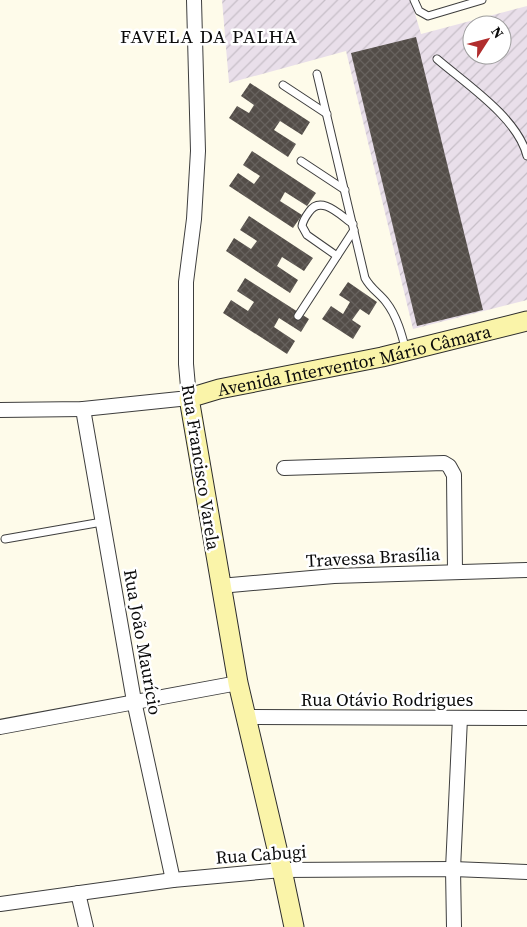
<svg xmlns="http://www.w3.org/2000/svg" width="527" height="927" font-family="'Source Serif 4',serif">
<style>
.industrial{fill:url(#industrial-furrows);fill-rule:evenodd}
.building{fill:url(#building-cross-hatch)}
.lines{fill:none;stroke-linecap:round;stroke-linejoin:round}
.lane-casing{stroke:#3e3e3e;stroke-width:9}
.street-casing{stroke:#3e3e3e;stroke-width:16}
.secondary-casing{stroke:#2d2d2d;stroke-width:21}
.lane{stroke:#fff;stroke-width:7}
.street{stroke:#fff;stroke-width:14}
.secondary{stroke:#faf4a9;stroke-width:19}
.labels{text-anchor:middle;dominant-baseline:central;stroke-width:5;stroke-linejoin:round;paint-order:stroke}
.street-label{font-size:18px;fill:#0b0b0b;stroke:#fff}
.neighbourhood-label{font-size:19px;letter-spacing:1px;fill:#0b0b0b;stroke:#fff}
</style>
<defs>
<pattern id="industrial-furrows" width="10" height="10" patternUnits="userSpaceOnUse" patternTransform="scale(1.25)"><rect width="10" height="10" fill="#e9dfea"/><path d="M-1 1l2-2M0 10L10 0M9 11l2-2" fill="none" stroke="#c6bec7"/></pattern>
<pattern id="building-cross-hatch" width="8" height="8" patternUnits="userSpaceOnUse" patternTransform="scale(1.25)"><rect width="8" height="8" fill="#534d48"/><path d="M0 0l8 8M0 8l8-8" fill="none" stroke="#67625e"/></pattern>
</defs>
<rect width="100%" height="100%" fill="#fefbea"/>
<!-- industrial -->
<path class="industrial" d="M222,0H411L421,34L527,6V300L413,329L346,51L229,83ZM472,25H502V55H472Z"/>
<!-- building -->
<g class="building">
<polygon points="416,37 483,310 417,326 351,53"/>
<polygon points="250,83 310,122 302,135 280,121 274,130 296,144 288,157 229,118 237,106 249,113 254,105 241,96"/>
<polygon points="252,151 316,193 307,206 285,192 280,201 302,215 293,228 229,186 238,173 254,184 260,176 243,165"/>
<polygon points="249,216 313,258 304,271 282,257 277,266 298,280 290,293 226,251 234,238 251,249 257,241 240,230"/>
<polygon points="245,278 309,319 301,332 279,318 274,327 295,341 287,354 223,313 231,300 248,311 254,302 237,291"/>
<polygon points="348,282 377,302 369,315 360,309 352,320 361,326 353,339 322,319 331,306 343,314 350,302 339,295"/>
</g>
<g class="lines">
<!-- lane casing -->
<g class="lane-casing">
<g id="lane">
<polyline points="414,0 419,11 428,16 482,0"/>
<path d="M437,59C466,84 518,118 527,156"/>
<path d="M317,74L365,278C371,289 379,293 386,302C397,316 402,335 406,351"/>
<polyline points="283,85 327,114"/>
<polyline points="301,161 345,190"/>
<path d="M337,256L307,235L302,226C303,220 306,216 309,212C321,194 341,216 353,224"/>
<polyline points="298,316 354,230"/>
<polyline points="5,539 102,522"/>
</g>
</g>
<!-- street casing -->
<g class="street-casing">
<g id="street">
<polyline points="83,409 134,701 173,880"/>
<polyline points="0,410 83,409 189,398 186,364 186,282 194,219 198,151 194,0"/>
<polyline points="284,468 444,463 449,466 454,475 455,571"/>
<polyline points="220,586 334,576 527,570"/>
<polyline points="246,717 527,718"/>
<polyline points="0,727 238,683"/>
<polyline points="78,893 86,927"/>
<polyline points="0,904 173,880 282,870 453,869 527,872"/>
<polyline points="454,927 453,869 460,718"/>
</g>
</g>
<!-- secondary casing -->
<g class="secondary-casing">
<g id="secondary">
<path id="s1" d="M294,927L282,870L238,683L189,398L219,389L382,357L527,321"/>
</g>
</g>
<!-- lane -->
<use href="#lane" class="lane"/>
<!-- street -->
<use href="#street" class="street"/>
<!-- secondary -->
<use href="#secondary" class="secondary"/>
</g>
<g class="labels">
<!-- street labels -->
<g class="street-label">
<text stroke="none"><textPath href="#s1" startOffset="709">Avenida Interventor Mário Câmara</textPath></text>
<text transform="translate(201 467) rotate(81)">Rua Francisco Varela</text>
<text transform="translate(373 557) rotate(-3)">Travessa Brasília</text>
<text transform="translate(143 642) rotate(80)">Rua João Maurício</text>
<text x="387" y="699">Rua Otávio Rodrigues</text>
<text transform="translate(261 854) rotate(-4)">Rua Cabugi</text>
</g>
<!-- neighbourhood labels -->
<g class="neighbourhood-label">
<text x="209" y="36">FAVELA DA PALHA</text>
</g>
</g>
<!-- north arrow -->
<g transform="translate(487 40) rotate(54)"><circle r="24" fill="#ffffff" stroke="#9d9d9d"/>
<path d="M0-4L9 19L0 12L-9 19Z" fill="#b12d2d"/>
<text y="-8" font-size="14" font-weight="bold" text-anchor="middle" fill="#0b0b0b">N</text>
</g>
</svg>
